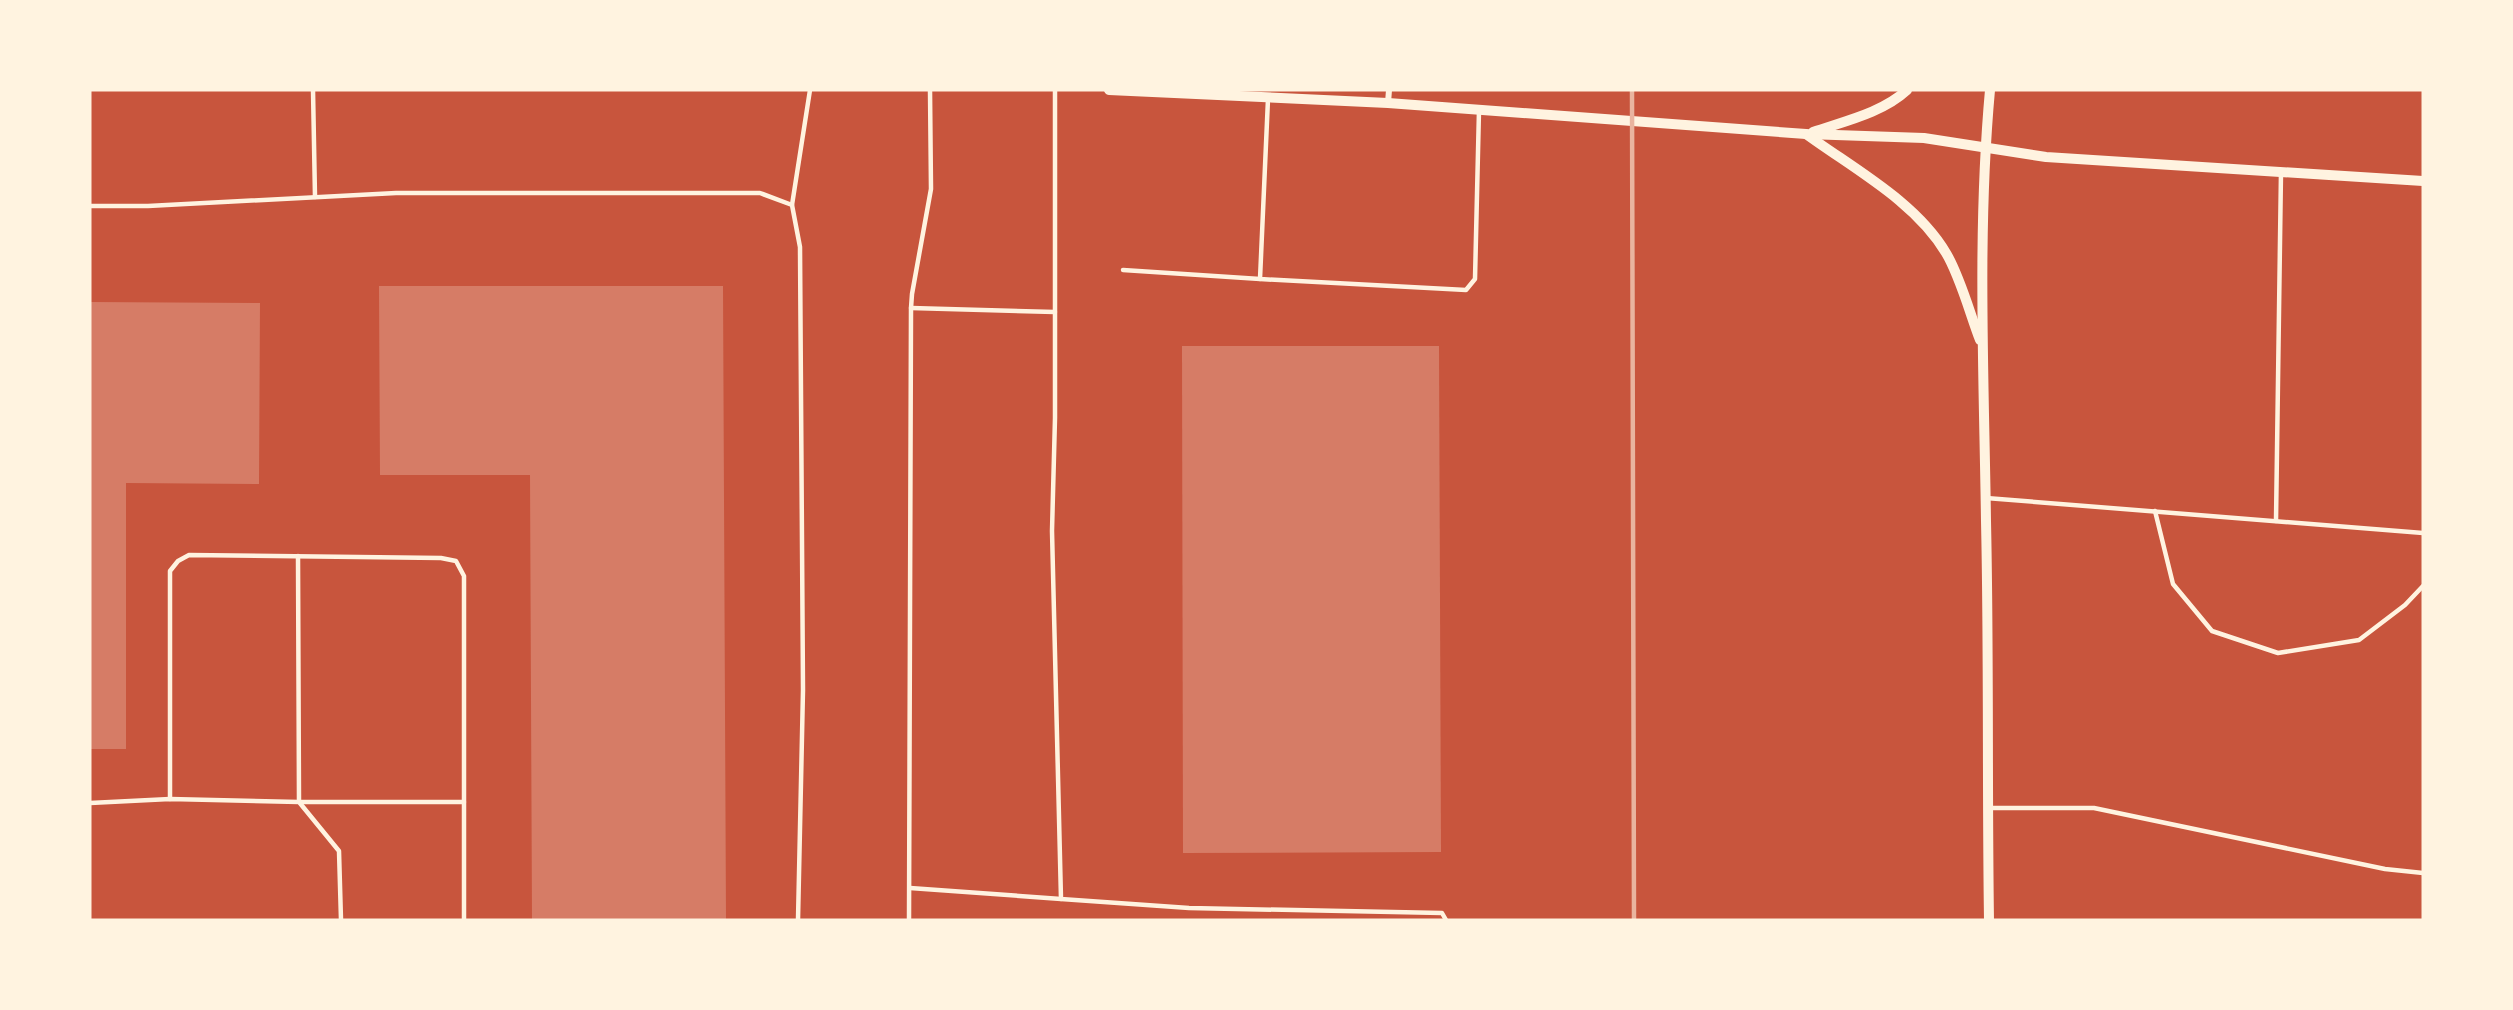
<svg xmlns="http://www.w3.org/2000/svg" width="2513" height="1010" font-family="Spectral,serif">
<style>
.building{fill:#d67c66}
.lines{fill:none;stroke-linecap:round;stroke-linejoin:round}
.service{stroke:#fff3e0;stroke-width:4.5}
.minor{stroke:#fff3e0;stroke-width:6}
.tertiary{stroke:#fff3e0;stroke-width:10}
.rail{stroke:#e9b49f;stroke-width:4.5}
</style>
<rect width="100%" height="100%" fill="#c8553d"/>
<!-- building -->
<g class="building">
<polygon points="379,286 723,286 726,920 532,920 530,475 380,475"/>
<polygon points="90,302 260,303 259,484 126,483 126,749 90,749"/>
<polygon points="1182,346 1439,346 1441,852 1183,853"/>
</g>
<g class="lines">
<!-- service -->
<g class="service">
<polyline points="313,90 315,197"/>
<polyline points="1055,90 1055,418 1052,531 1061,899 1189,908 1442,913 1446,920"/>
<polyline points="1268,99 1260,279 1466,290 1475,279 1479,110"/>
<polyline points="792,205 810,90"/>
<polyline points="90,206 148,206 396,193 760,193 792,205 800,247 803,690 798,920"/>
<polyline points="1123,270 1260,279"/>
<polyline points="911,308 1055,312"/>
<polyline points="1986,498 2423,533"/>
<polyline points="2155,511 2173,584 2212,631 2278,653 2359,640 2405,605 2423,586"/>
<polyline points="2276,521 2281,172"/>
<polyline points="298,556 299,802 464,802"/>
<polyline points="170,799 170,571 178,561 189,555 441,558 456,561 464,576 464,920"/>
<polyline points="90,803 170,799 299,802 339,851 341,920"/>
<polyline points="1990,808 2094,808 2385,869 2423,873"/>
<polyline points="910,888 1061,899"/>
<polyline points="909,920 911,308 912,294 931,189 930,90"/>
</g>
<!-- minor -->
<polyline class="minor" points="1388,103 1389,90"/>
<!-- tertiary -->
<g class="tertiary">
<polyline points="1109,90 1388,103 1806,134 1924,138 2046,157 2423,181"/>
<path d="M1813,132C1845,121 1882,113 1907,90"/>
<path d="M1806,134C1854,169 1916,202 1946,253C1960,276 1970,314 1980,340"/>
<path d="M1989,920C1987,787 1989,654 1986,521C1984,377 1977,233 1990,90"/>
</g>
<!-- rail -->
<polyline class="rail" points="1632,90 1634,920"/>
</g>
<!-- border -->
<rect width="2513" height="1010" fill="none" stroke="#fff3e0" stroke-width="183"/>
</svg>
